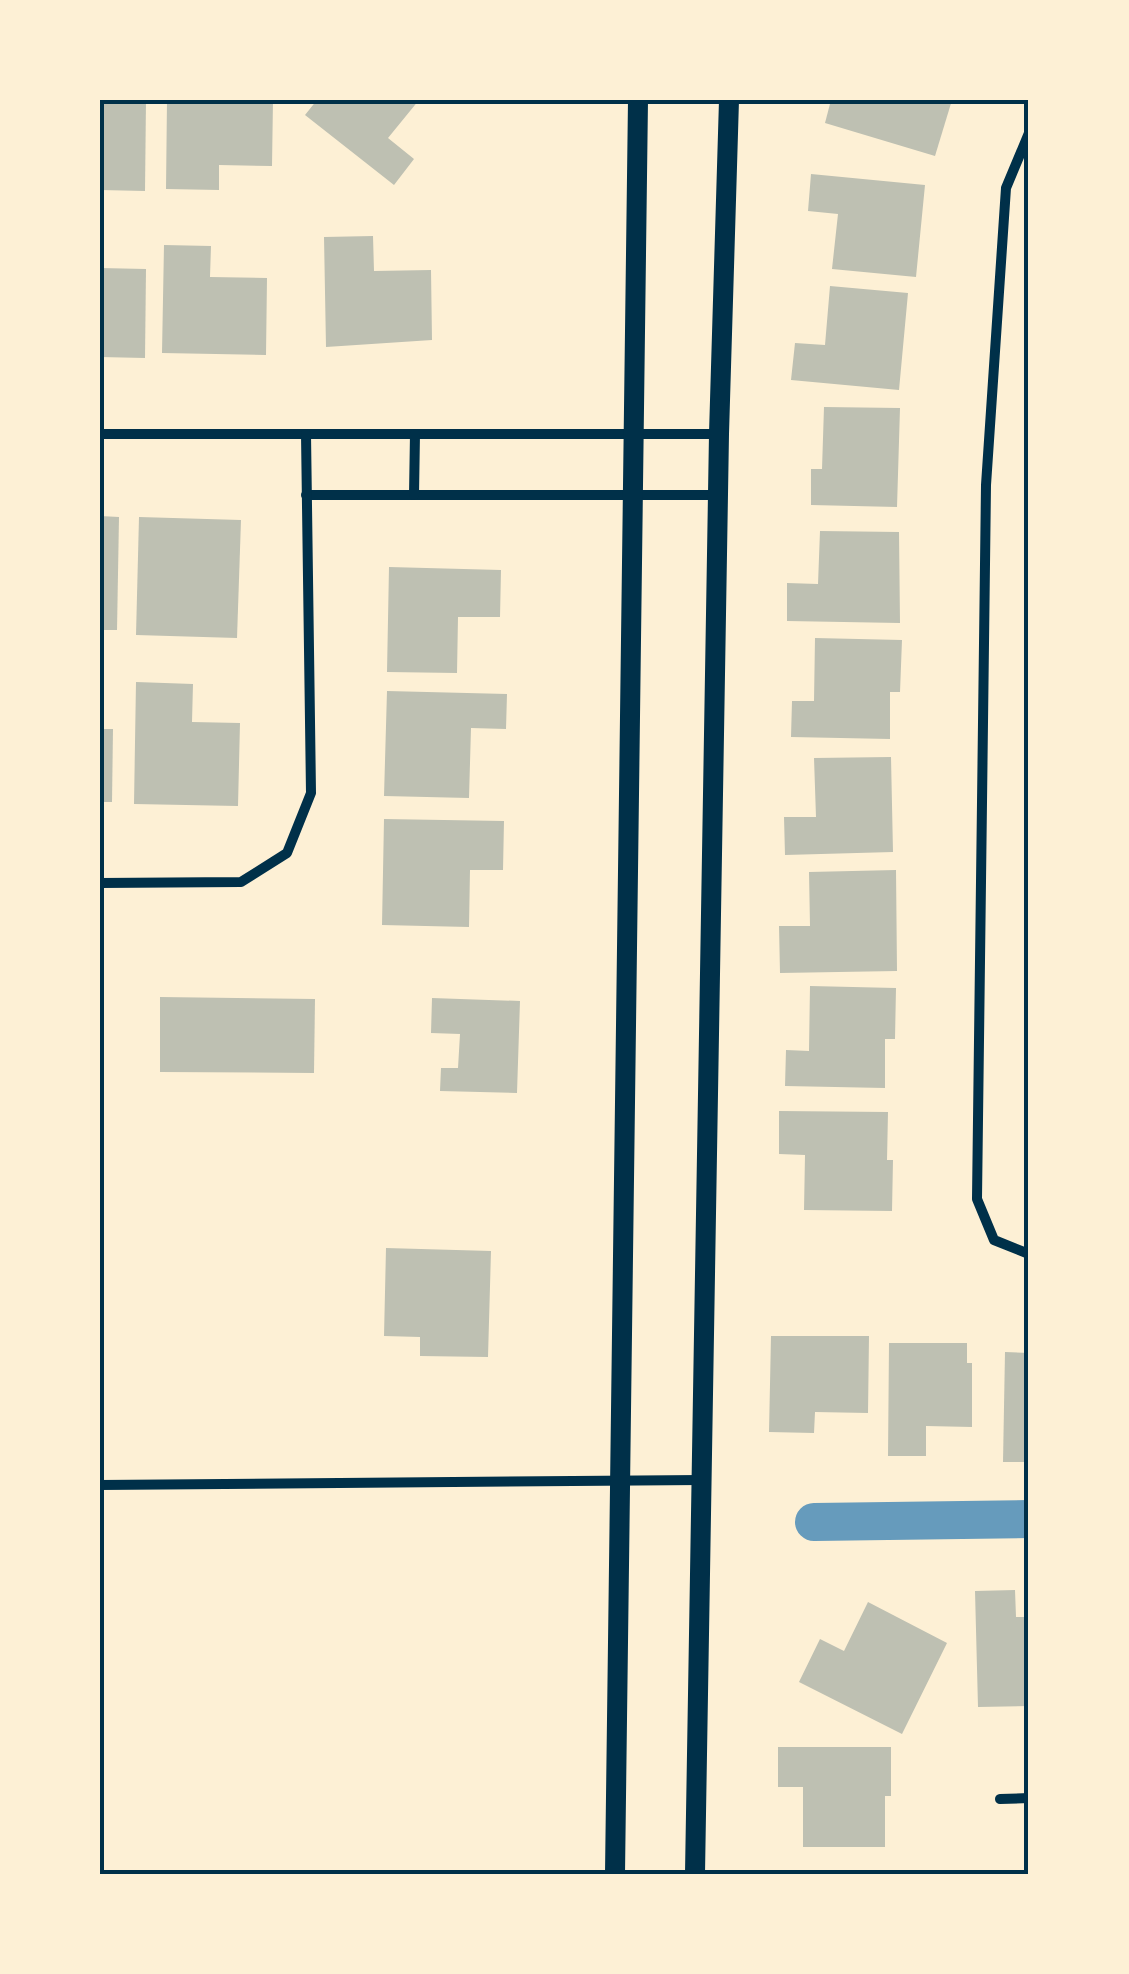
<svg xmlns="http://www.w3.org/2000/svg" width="1129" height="1974" font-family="'Titillium Web',sans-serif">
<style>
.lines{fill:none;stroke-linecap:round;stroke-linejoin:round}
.canal{stroke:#669bbc;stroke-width:38}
.building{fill:#bec0b2}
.minor{stroke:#003049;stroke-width:10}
.secondary{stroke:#003049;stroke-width:20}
.neatline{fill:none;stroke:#003049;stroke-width:4}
</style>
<rect width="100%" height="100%" fill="#fdf0d5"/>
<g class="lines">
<!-- canal -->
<polyline class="canal" points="814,1522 1029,1519"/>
</g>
<!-- building -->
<g class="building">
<polygon points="100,100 146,100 145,191 100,190"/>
<polygon points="167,100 273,100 272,166 219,165 219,190 166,189"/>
<polygon points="317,100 419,100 388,138 414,159 394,185 305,115"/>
<polygon points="831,100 952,100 935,156 825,123"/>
<polygon points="811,174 925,185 916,277 832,269 838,214 808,211"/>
<polygon points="373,236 374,271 431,270 432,340 326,347 324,237"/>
<polygon points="164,245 211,246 210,277 267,278 266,355 162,353"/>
<polygon points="100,268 146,269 145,358 100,357"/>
<polygon points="830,286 908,293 899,390 791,380 795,343 825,345"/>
<polygon points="824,407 900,408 897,507 811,505 811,469 822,469"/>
<polygon points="100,516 119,517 117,630 100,630"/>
<polygon points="139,517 241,520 237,638 136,635"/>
<polygon points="820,531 899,532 900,623 787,621 787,583 818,584"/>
<polygon points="389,567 501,570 500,617 458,617 457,673 387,672"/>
<polygon points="815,638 902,640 900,692 890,692 890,739 791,737 792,701 814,701"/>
<polygon points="136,682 193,684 192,722 240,723 238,806 134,804"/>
<polygon points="387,691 507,694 506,729 471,728 469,798 384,796"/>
<polygon points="100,729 113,729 112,802 100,802"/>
<polygon points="891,757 893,852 785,855 784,817 816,817 814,758"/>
<polygon points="384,819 504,821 503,870 470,870 469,927 382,925"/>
<polygon points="896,870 897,971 780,973 779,926 810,926 809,872"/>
<polygon points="810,986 896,988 895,1039 885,1039 885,1088 785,1086 786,1050 809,1051"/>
<polygon points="160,997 315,999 314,1073 160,1072"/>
<polygon points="432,998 520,1001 517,1093 440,1091 441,1068 458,1068 460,1034 431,1033"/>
<polygon points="779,1111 888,1112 887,1160 893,1160 892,1211 804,1210 805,1155 779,1154"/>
<polygon points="386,1248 491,1251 488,1357 420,1356 420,1337 384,1336"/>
<polygon points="771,1336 869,1336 868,1413 815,1412 814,1433 769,1432"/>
<polygon points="889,1343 967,1343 967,1363 972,1363 972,1427 926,1426 926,1456 888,1456"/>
<polygon points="1005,1352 1029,1353 1029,1462 1003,1462"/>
<polygon points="1015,1590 1016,1617 1029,1617 1029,1706 978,1707 975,1591"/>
<polygon points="868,1602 947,1643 902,1734 799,1682 820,1639 844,1651"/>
<polygon points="778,1747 891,1747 891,1796 885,1796 885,1847 803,1847 803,1787 778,1787"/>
</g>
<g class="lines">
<!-- minor -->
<g class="minor">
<polyline points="1029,133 1006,188 986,485 977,1199 994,1240 1029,1254"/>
<polyline points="100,434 718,434"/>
<polyline points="306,495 718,495"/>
<polyline points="414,495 415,434"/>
<polyline points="100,883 241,882 287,853 311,793 306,434"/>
<polyline points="100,1485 702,1480"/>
<polyline points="1000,1799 1029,1798"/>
</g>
<!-- secondary -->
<g class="secondary">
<polyline points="615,1874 638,100"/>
<polyline points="695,1874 719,434 729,100"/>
</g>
</g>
<!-- border -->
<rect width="1129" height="1974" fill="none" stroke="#fdf0d5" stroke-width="205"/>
<rect x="102" y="102" width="924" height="1770" class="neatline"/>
</svg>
